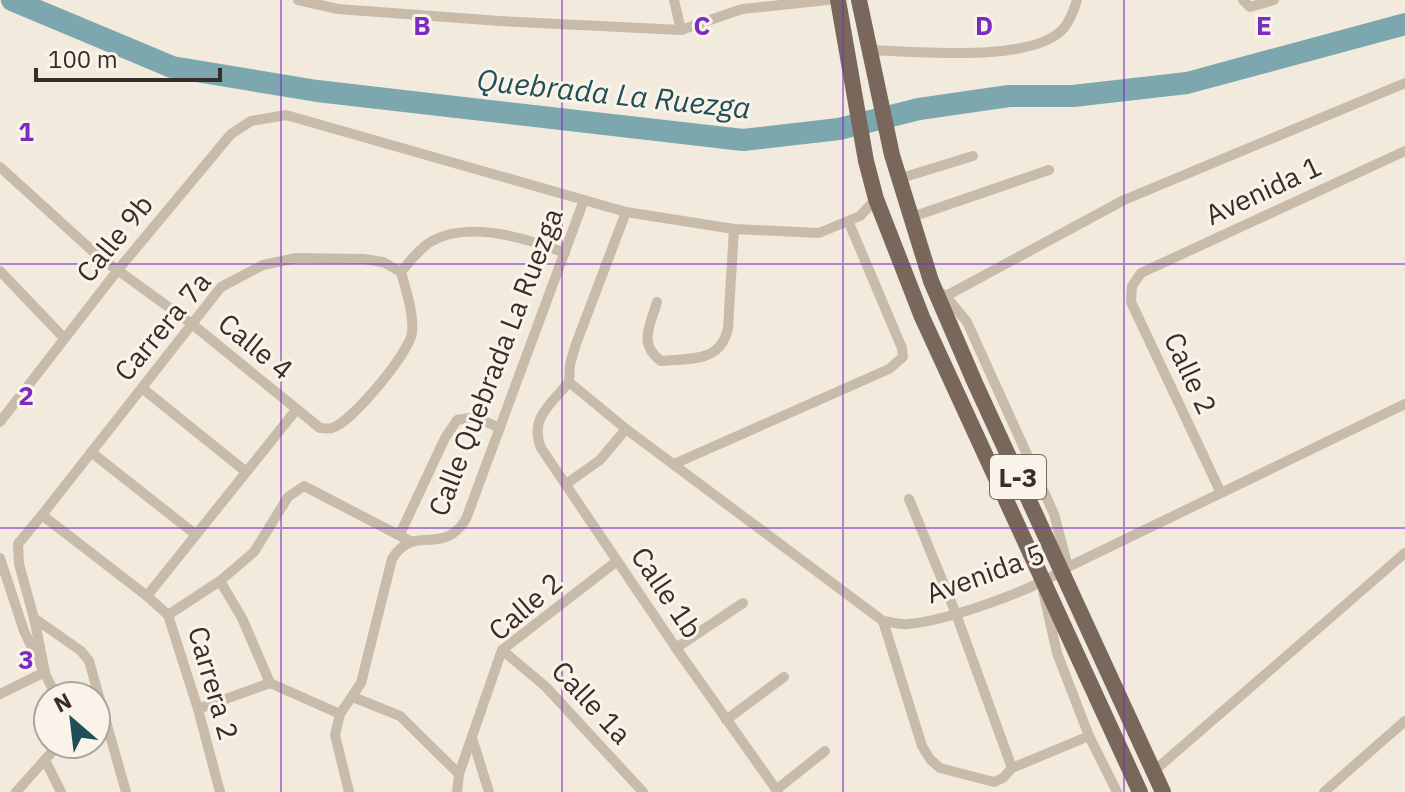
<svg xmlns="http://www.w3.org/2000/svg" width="1405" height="792" font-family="'IBM Plex Sans',sans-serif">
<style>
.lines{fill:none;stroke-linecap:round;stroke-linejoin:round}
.river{stroke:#7da7ae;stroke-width:22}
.street{stroke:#c9bba9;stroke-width:10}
.primary{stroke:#78675a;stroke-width:16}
.grid{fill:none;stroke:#7b2cbf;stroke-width:2;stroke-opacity:0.55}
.labels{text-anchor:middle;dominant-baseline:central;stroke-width:6;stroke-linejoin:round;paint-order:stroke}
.shield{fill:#f9f3e9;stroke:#716963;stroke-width:2}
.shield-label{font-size:26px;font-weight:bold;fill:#372e29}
.street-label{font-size:28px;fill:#372e29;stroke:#f9f3e9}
.water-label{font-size:30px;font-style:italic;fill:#1f4e57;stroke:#f9f3e9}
.grid-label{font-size:26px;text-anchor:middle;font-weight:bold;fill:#7b2cbf;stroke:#f9f3e9;stroke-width:6;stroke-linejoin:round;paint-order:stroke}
</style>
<rect width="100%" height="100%" fill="#f1eadd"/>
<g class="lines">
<!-- river -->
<polyline class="river" points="12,0 172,67 317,91 743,140 839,129 919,109 1009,96 1073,96 1187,83 1405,24"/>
<!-- street -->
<g class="street">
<polyline points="298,0 338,9 500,21 681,30 742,9 828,0"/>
<polyline points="674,0 681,30"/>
<polyline points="1243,0 1250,7 1274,0"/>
<path d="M869,50C915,51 1033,64 1064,28C1070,20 1074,10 1077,0"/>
<path d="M0,167L98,256L192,324L320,428C324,428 329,429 332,428C352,422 409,353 412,333C414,313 406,291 401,272L383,262L364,259L296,258L263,265L221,287L42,515L18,544L19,564L34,618L45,672L0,694"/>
<polyline points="898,179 973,156"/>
<polyline points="584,200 626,212 734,229 819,233 860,216 876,199"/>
<polyline points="909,218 1049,170"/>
<polyline points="0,271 64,338"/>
<path d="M401,272C410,261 420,248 432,241C469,220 529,239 565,253"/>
<polyline points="944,294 967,322 1054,514 1068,567"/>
<polyline points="946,296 1124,200 1405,83"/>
<path d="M657,302C650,326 638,344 661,361C690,358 721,363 728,328L734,229"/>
<polyline points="569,382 570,364 576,344 626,212"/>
<polyline points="142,388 245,471"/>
<path d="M0,422L117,271L231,134L251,121L286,115L584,200L466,519C442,558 415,522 392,559L361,683L340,714L335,735L349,792"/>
<polyline points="91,452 195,534"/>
<polyline points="674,464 889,369 903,357 902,348 849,223"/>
<polyline points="566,484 600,460 626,429"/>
<polyline points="1221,493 1131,302 1132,286 1141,273 1405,151"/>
<polyline points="909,499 956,614 1012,768"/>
<polyline points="42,515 147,596 168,615 198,709 220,792"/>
<polyline points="400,534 445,438 457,420 475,417 500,428"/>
<polyline points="0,558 24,631 56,696"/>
<polyline points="220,581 254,552 288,497 304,486 410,541"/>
<polyline points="1043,591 1057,653 1089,736 1117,792"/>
<polyline points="147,596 296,410"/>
<polyline points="168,615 220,581 242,618 270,683 198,709"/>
<polyline points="34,618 81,651 89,661 126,792"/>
<polyline points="883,621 922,746 930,759 940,768 994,782 1003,778 1012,768 1089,736"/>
<polyline points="676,648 743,603"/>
<polyline points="502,650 545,686 643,792"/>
<polyline points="270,683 340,714"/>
<polyline points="353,697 400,716 459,774"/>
<polyline points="726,720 784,677"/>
<polyline points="473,741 489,792"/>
<polyline points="45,760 61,792"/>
<polyline points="1154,771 1405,553"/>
<polyline points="776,790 825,751"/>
<polyline points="16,792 59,744"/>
<polyline points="457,792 459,774 502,650 617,561"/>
<path d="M778,792L676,648L541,448C529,418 551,404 569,382L626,429L883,621C891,622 900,625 908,624C950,620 1034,590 1068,567L1405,404"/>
<polyline points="1324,792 1405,721"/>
</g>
<!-- primary -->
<g class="primary">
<polyline points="838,0 866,161 876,199 922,317 1140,792"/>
<polyline points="859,0 892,155 931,281 975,383 1163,792"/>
</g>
</g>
<!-- grid -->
<path class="grid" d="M281,0V792M562,0V792M843,0V792M1124,0V792M0,264H1405M0,528H1405"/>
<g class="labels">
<!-- shield labels -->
<rect class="shield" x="990" y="455" width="56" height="44" rx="6"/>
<g class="shield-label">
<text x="1018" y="477">L-3</text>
</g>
<!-- street labels -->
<g class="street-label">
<text transform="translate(1263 190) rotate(-25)">Avenida 1</text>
<text transform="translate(114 238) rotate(-51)">Calle 9b</text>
<text transform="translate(162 326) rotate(-50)">Carrera 7a</text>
<text transform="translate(256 346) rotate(39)">Calle 4</text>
<text transform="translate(495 362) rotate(-69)">Calle Quebrada La Ruezga</text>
<text transform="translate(1191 373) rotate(65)">Calle 2</text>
<text transform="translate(985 573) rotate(-20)">Avenida 5</text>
<text transform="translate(667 592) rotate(56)">Calle 1b</text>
<text transform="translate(525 606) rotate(-41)">Calle 2</text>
<text transform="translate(214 683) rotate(74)">Carrera 2</text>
<text transform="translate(592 702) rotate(47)">Calle 1a</text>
</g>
<!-- water labels -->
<g class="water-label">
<text transform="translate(614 93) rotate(6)">Quebrada La Ruezga</text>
</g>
</g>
<g class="grid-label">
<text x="422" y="35">B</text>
<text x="702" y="35">C</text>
<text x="984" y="35">D</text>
<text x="1264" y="35">E</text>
<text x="26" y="141">1</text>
<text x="26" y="405">2</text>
<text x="26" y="669">3</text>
</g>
<!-- north arrow -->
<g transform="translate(72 720) rotate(332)"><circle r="38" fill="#f9f3e9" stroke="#aba49c" stroke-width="2"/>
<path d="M0-6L14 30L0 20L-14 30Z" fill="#1f4e57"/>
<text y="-12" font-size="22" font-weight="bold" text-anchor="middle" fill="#372e29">N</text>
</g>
<!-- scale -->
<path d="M36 68v12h184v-12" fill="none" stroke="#372e29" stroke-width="4"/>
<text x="48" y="68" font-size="24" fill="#372e29" stroke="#f9f3e9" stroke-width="6" paint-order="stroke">100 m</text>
</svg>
